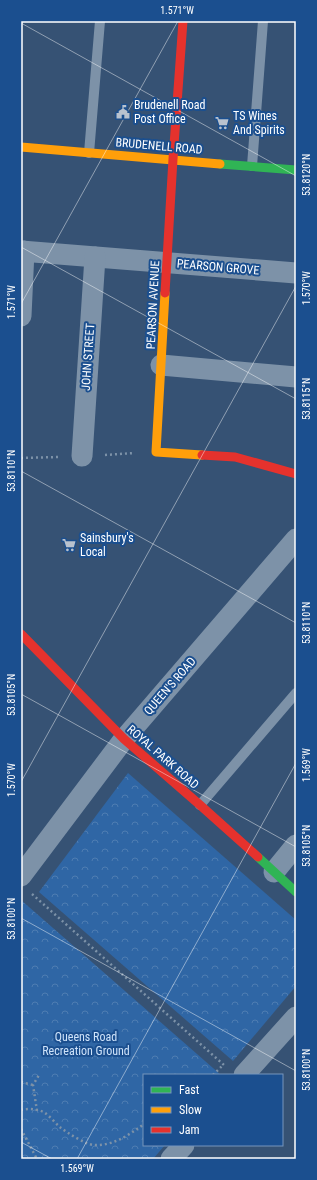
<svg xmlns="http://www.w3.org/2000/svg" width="317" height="1180" font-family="'Roboto Condensed',sans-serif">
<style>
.park{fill:url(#park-crowns)}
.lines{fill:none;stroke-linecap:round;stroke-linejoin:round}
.path{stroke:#7d92a8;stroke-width:2.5;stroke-dasharray:2 3;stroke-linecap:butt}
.lane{stroke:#7d92a8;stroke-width:10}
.street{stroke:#7d92a8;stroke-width:21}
.fast{stroke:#30b455;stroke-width:9}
.slow{stroke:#ff9f0a;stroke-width:9}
.jam{stroke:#e5322d;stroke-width:9}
.ticks{fill:none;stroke:#fff;stroke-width:1;stroke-opacity:0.45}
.labels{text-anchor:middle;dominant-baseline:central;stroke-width:4;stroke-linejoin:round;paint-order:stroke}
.poi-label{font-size:12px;fill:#fff;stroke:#1b4f8f;text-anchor:start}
.street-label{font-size:12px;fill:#fff;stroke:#1b4f8f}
.park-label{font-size:12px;fill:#cfe3fa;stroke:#1b4f8f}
.neatline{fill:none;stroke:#fff;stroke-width:1.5}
.ticks-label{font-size:10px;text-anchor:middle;fill:#fff}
</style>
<defs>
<pattern id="park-crowns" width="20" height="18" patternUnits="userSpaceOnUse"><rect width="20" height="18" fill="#2f66a5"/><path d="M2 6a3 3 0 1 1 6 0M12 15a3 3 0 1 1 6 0" fill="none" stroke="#4e7db2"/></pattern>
</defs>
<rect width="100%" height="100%" fill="#365274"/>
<!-- park -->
<g class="park">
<polygon points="128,773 296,920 296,986 233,1061 39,892"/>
<polygon points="21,900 221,1075 144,1075 144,1145 165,1145 153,1159 21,1159"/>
</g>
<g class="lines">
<!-- path -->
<g class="path">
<polyline points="105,455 134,453"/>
<polyline points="21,458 60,457"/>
<polyline points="32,894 224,1065"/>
<polyline points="213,1075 223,1065"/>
<polyline points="21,1082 33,1085"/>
<path d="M21,1110C28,1108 39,1109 45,1113C51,1117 56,1124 61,1128C68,1133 86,1145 94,1145C113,1146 129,1135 144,1124"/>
<polyline points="37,1111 33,1085 39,1075"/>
<polyline points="21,1129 37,1159"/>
</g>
<!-- lane -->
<g class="lane">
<polyline points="89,153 100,21"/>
<polyline points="252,166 263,21"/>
<polyline points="200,805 296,693"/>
</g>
<!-- street -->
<g class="street">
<polyline points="21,251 296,273"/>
<polyline points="21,316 24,251"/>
<polyline points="161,365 296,377"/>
<polyline points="82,456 95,257"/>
<polyline points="274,872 296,845"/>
<polyline points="21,876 124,739 296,539"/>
<polyline points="244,1075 296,1017"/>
<polyline points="171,1159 184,1145"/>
</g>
<!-- fast -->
<g class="fast">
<polyline points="220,164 296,170"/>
<polyline points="258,857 296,892"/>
</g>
<!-- slow -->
<g class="slow">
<polyline points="21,147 220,164"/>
<polyline points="165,293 156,452 202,455"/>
</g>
<!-- jam -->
<g class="jam">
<polyline points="165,293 173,159 183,21"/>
<polyline points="202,455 235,457 296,474"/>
<polyline points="21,634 124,739 200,805 258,857"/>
</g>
</g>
<!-- ticks -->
<path class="ticks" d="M21,23L296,176M21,247L296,399M21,304L178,21M21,471L296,623M21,694L296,847M21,782L296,286M21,918L296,1071M21,1142L52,1159M77,1159L296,763"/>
<!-- icons -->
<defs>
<g id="civic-bare" transform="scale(1.08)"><path d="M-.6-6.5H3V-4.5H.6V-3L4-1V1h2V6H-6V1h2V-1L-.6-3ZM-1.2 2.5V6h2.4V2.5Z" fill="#b9c2ce" stroke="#1b4f8f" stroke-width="2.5" paint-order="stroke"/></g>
<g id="supermarket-bare" transform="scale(1.08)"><path d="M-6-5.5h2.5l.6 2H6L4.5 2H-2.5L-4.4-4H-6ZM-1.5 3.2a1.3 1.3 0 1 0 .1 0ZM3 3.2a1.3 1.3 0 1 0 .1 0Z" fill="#b9c2ce" stroke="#1b4f8f" stroke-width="2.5" paint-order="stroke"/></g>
</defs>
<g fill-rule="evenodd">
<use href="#civic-bare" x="123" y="112"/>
<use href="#supermarket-bare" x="222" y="123"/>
<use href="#supermarket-bare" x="69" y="545"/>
</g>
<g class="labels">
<!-- poi labels -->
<g class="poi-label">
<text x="134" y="105">Brudenell Road<tspan x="134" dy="14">Post Office</tspan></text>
<text x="233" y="116">TS Wines<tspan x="233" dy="14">And Spirits</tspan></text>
<text x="80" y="538">Sainsbury's<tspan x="80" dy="14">Local</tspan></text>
</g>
<!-- street labels -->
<g class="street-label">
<text transform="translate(159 146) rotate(5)">BRUDENELL ROAD</text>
<text transform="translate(218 267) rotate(5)">PEARSON GROVE</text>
<text transform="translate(153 305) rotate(-87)">PEARSON AVENUE</text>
<text transform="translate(88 357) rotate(-86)">JOHN STREET</text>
<text transform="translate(170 686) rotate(-49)">QUEEN'S ROAD</text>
<text transform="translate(163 757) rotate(41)">ROYAL PARK ROAD</text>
</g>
<!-- park labels -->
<g class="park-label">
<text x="86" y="1037">Queens Road<tspan x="86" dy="14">Recreation Ground</tspan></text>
</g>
</g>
<!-- border -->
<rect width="317" height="1180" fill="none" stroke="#1b4f8f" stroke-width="44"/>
<!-- legend -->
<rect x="143" y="1074" width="140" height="72" fill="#1b4f8f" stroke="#7695bc"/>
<rect x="151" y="1087" width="20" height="6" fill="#30b455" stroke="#7695bc"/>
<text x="179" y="1094" font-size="12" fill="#ffffff">Fast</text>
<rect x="151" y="1107" width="20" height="6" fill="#ff9f0a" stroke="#7695bc"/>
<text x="179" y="1114" font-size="12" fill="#ffffff">Slow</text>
<rect x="151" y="1127" width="20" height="6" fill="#e5322d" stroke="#7695bc"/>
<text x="179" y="1134" font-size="12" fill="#ffffff">Jam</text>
<rect x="22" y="22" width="273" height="1136" class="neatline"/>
<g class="ticks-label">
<text x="177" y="14">1.571°W</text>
<text transform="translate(306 175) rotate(-90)" y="4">53.8120°N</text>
<text transform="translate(306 288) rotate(-90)" y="4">1.570°W</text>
<text transform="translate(11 302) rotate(-90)" y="4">1.571°W</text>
<text transform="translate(306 399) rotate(-90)" y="4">53.8115°N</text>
<text transform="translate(11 471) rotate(-90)" y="4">53.8110°N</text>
<text transform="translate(306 623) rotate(-90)" y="4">53.8110°N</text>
<text transform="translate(11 695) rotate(-90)" y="4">53.8105°N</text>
<text transform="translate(306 765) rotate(-90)" y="4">1.569°W</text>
<text transform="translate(11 780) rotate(-90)" y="4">1.570°W</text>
<text transform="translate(306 846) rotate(-90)" y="4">53.8105°N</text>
<text transform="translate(11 919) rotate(-90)" y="4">53.8100°N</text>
<text transform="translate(306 1070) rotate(-90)" y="4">53.8100°N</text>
<text x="77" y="1172">1.569°W</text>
</g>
</svg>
